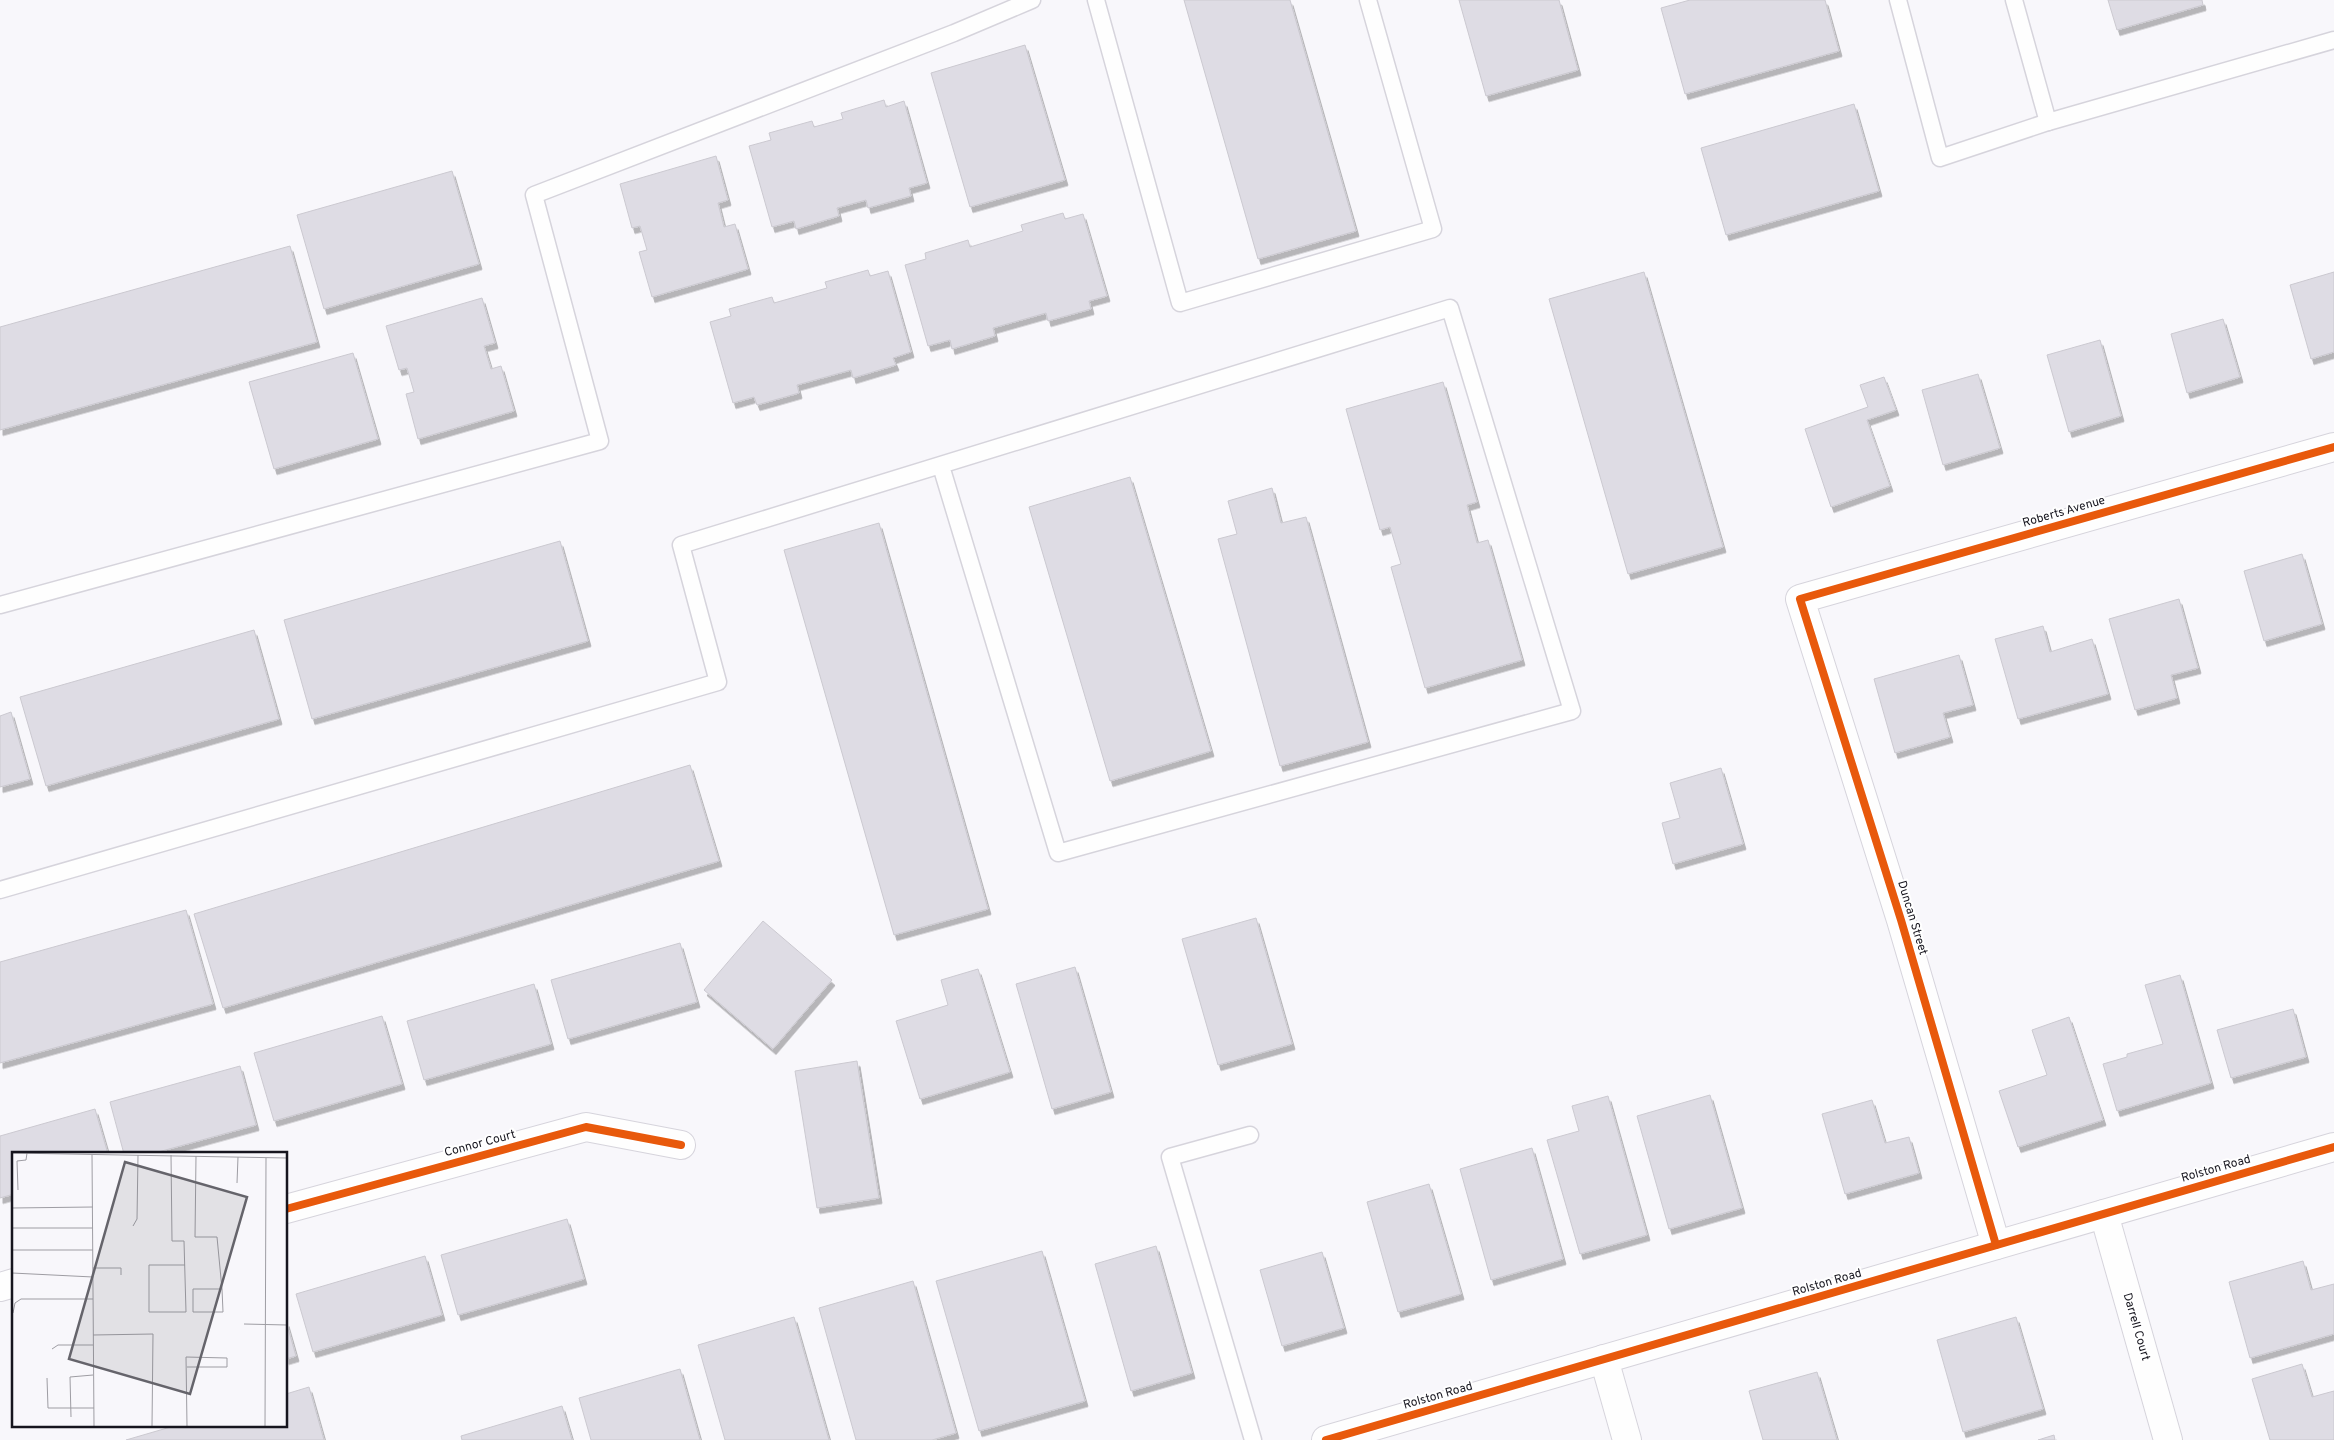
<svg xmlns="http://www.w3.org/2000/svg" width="2334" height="1440" font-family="Overpass,sans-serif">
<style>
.building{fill:#dedce4;stroke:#cbc9d0;filter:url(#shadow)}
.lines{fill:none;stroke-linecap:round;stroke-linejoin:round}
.lane-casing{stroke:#d6d4dc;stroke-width:19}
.street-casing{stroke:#d6d4dc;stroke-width:30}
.lane{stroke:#fefefe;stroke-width:16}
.street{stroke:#fefefe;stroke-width:28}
.cycleway-casing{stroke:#fff;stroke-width:11}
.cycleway{stroke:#e8590c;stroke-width:8}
.labels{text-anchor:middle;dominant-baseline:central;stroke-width:4;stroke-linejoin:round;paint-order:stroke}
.street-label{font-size:12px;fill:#16151e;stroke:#fff}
.inset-road{fill:none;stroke:#9e9da3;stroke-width:1}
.view{fill:#65646b;fill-opacity:0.15;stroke:#65646b;stroke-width:2.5}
.inset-edge{fill:none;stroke:#16151e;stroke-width:2.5}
</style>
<defs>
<filter id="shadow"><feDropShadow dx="3" dy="5.5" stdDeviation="0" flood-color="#0004"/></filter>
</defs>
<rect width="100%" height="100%" fill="#f8f7fb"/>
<!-- building -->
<g class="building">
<polygon points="1184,0 1290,0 1356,231 1258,259"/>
<polygon points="1459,0 1559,0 1578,70 1486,96"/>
<polygon points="1690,0 1825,0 1839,51 1685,94 1661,8"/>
<polygon points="2108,0 2202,0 2203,5 2117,30"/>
<polygon points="1025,45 1065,180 970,207 931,73"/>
<polygon points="884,100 886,107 904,101 927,183 909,188 911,196 868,208 866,200 837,208 839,216 796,229 794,221 772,227 749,146 771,140 769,133 812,121 814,127 843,119 841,113"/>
<polygon points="1854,104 1879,191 1726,235 1701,148"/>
<polygon points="716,156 728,200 718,203 724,227 735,224 748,269 652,297 639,252 647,250 640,226 632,228 620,184"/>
<polygon points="452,171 479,264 324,309 297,215"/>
<polygon points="1063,213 1065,219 1083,214 1107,296 1089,301 1091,309 1048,321 1046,313 993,328 995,336 952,349 950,340 928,346 905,265 926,259 925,253 968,240 970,247 1023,231 1021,225"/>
<polygon points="290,246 317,342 0,430 0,327"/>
<polygon points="868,270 870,276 888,271 911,352 893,358 896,365 853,378 851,370 797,385 799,393 757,405 754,397 733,403 710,322 731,316 729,309 772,297 774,303 827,288 825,282"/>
<polygon points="1644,272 1723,547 1628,574 1549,299"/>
<polygon points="2334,272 2334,352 2311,359 2290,285"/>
<polygon points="482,298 495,343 484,346 491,369 501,366 514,411 418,439 406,394 414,392 407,368 399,370 386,326"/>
<polygon points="2223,319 2240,377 2187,393 2171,334"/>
<polygon points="2100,340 2121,416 2069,432 2047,355"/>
<polygon points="353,353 378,439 274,469 249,382"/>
<polygon points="1978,374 2000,448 1943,465 1922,390"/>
<polygon points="1884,377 1896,410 1867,420 1890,486 1831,507 1805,429 1868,407 1860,385"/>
<polygon points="1443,382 1477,502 1467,505 1477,543 1488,540 1522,660 1425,688 1391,567 1401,564 1390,527 1380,530 1346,409"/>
<polygon points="1130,477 1211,751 1110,781 1029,507"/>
<polygon points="1272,488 1281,523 1306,517 1368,742 1280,766 1218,539 1237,534 1228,501"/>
<polygon points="879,523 988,909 894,935 784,550"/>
<polygon points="560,541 588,641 312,719 284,620"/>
<polygon points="2302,554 2322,624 2264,641 2244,571"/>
<polygon points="2179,599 2198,668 2171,675 2177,698 2135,710 2109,619"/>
<polygon points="2043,626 2050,652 2092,639 2108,694 2018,719 1995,639"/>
<polygon points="254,630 279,719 46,786 20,697"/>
<polygon points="1959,655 1973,705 1943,713 1950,737 1895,753 1874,679"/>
<polygon points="11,712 30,779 0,787 0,716"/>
<polygon points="690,765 719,861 223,1008 194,914"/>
<polygon points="1721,768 1743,844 1673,864 1662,823 1680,818 1670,783"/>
<polygon points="186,910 213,1004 0,1063 0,962"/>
<polygon points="1256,918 1292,1044 1218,1065 1182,939"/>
<polygon points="763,921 832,980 773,1049 704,990"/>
<polygon points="680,943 697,1002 568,1039 551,980"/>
<polygon points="1075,967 1111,1092 1052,1109 1016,984"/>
<polygon points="978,969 1010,1072 920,1099 896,1021 948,1005 941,980"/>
<polygon points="2180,975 2211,1083 2117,1111 2103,1064 2127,1057 2127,1054 2163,1044 2145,985"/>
<polygon points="534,984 551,1044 424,1080 407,1021"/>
<polygon points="2293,1009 2306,1057 2231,1078 2217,1030"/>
<polygon points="382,1016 402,1084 274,1121 254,1053"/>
<polygon points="2069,1017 2103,1120 2018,1147 1999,1091 2047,1075 2032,1030"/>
<polygon points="857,1061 879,1198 817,1208 795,1071"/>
<polygon points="240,1066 256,1125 151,1154 124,1154 110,1102"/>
<polygon points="1710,1095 1742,1208 1669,1229 1637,1116"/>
<polygon points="1608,1096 1647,1235 1580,1254 1547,1140 1579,1131 1572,1106"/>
<polygon points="1872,1100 1885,1143 1909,1137 1919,1173 1845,1194 1822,1114"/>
<polygon points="95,1109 108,1154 14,1154 14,1194 0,1198 0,1136"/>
<polygon points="1532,1148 1563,1259 1491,1280 1460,1169"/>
<polygon points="1429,1184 1461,1294 1398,1312 1367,1202"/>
<polygon points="567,1219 584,1279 458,1315 441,1255"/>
<polygon points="1156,1246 1192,1373 1131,1391 1095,1264"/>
<polygon points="1042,1251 1085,1401 979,1431 936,1281"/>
<polygon points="1322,1252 1344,1328 1282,1346 1260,1270"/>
<polygon points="425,1256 442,1315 313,1352 296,1294"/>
<polygon points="2303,1261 2311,1290 2334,1284 2334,1334 2250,1358 2229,1282"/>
<polygon points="913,1281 956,1433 932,1440 856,1440 819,1308"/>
<polygon points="794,1317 829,1440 725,1440 698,1345"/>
<polygon points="2016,1317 2043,1409 1963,1432 1937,1340"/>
<polygon points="286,1321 296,1356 286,1359"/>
<polygon points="2302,1364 2312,1397 2334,1391 2334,1440 2270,1440 2252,1379"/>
<polygon points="680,1369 700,1440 591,1440 579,1398"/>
<polygon points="1817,1372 1837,1440 1763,1440 1749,1391"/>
<polygon points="309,1387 324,1440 126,1440 174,1426 286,1426 286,1394"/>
<polygon points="562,1406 572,1440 462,1440 461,1436"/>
<polygon points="2054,1435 2055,1440 2038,1440"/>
</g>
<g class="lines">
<!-- lane casing -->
<g class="lane-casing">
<g id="lane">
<polyline points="1096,0 1180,303 1433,229 1368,0"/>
<polyline points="1898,0 1940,158 2048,122 2334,40"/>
<polyline points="2014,0 2048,122"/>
<polyline points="0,605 600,441 534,195 954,33 1032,0"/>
<polyline points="0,890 718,682 681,545 1450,308 1572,711 1058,853 941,466"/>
<polyline points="1250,1135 1170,1157 1253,1440"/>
</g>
</g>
<!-- street casing -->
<g class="street-casing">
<g id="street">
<polyline points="286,1209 586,1127 681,1145"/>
<polyline points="2104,1214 2168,1440"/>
<polyline points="1996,1245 1901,920 1800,599 2334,447"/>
<polyline points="0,1287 14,1283"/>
<polyline points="1604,1359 1627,1440"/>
<polyline points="1326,1440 2334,1147"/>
</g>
</g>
<!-- lane -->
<use href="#lane" class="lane"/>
<!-- street -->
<use href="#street" class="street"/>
<!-- cycleway casing -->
<g class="cycleway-casing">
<g id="cycleway">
<polyline points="286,1209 586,1127 681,1145"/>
<polyline points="1996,1245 1901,920 1800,599 2334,447"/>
<polyline points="1326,1440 2334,1147"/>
</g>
</g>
<!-- cycleway -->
<use href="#cycleway" class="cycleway"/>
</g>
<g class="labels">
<!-- street labels -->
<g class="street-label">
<text transform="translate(2064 512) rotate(-16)">Roberts Avenue</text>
<text transform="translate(1912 918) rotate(73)">Duncan Street</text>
<text transform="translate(480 1144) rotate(-15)">Connor Court</text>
<text transform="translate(2216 1169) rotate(-16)">Rolston Road</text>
<text transform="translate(1827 1283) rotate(-16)">Rolston Road</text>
<text transform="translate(2136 1327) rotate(74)">Darrell Court</text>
<text transform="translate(1438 1396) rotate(-16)">Rolston Road</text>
</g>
</g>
<!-- overview -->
<g transform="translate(12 1152)">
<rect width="275" height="275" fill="#f8f7fb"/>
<path class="inset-road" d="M0,1L275,6M80,2L82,274M159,3L160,89H172L174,160H137V113H173M184,4L183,85H205L210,137H181V160H211L210,137M225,31L226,5M6,38L5,9L14,8L15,1M0,56L81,55M121,74L125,67L126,3M0,76H81M0,98H81M81,116H109V123M0,121L81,125M1,161L3,151L9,147H81M232,172L275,173M81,183L141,182L140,274M0,191V214M40,197L46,193H81M35,226L36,256H82M59,265L58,225L81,223M175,274L174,205L215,206V215H175M253,274L254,6"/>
<path class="view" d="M113,10L235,45L178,242L57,207Z"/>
<rect width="275" height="275" class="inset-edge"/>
</g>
</svg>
